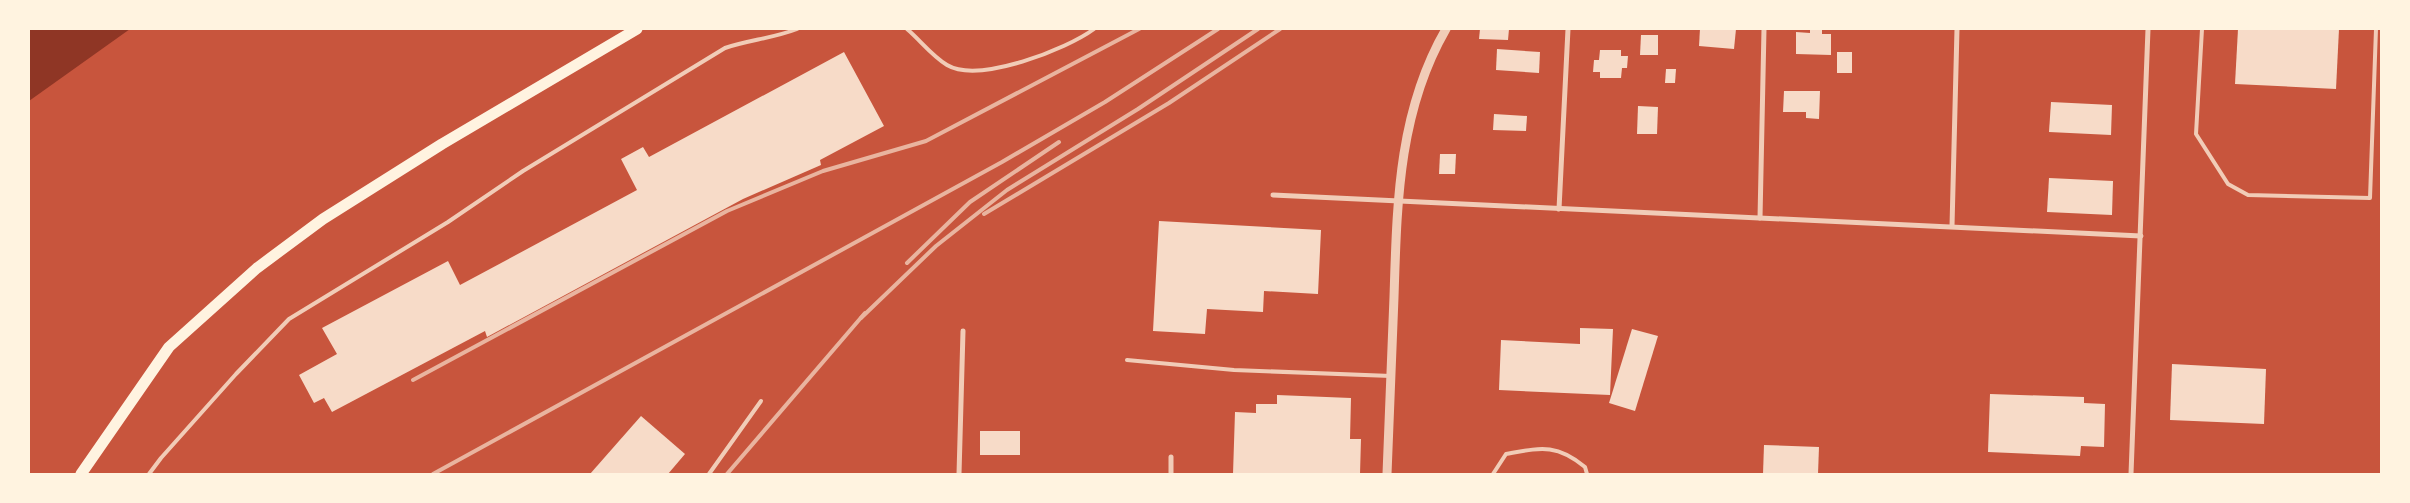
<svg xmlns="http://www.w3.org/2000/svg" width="2410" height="503" font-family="'Golos Text',sans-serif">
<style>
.water{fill:#8f3625}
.building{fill:#f7dbc8}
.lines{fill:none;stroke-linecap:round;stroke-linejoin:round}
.service{stroke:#f1ccb7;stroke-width:4}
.minor{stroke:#f1ccb7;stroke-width:5}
.tertiary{stroke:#f1ccb7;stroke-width:9}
.primary{stroke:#fff3e0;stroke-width:11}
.rail{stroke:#e9b49f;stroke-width:4}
</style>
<rect width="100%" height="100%" fill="#c8553d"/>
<!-- water -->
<polygon class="water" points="29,29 130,29 29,101"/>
<!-- building -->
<g class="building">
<polygon points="1480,29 1509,29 1508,40 1479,39"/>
<polygon points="1700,29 1736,29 1734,49 1699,46"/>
<polygon points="1810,29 1822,29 1822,34 1831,34 1831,55 1796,54 1796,32 1810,33"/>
<polygon points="2238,29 2339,29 2336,89 2235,84"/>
<polygon points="1641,35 1658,35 1658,55 1640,55"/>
<polygon points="1497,49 1540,52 1539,73 1496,70"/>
<polygon points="1600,50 1621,50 1621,56 1628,56 1627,68 1622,68 1621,78 1600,78 1600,72 1593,72 1594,60 1599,60"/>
<polygon points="844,52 884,126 820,160 821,165 743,199 487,337 485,331 332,412 324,398 314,403 299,375 337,354 322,328 448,261 460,285 637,190 621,159 643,147 649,157"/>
<rect x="1837" y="52" width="15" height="21"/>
<polygon points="1666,69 1676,69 1675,83 1665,83"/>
<polygon points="1784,91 1820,91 1819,119 1806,118 1806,112 1783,112"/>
<polygon points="2051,102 2112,105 2111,135 2049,132"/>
<polygon points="1638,106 1658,107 1657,134 1637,134"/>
<polygon points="1494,114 1527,116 1526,131 1493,130"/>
<polygon points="1440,154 1456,154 1455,174 1439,174"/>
<polygon points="2049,178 2113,181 2112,215 2047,212"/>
<polygon points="1159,221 1321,230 1318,294 1264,291 1263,312 1207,309 1205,334 1153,331"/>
<polygon points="1580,328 1613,329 1610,395 1499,390 1501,340 1580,344"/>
<polygon points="1632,329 1658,336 1635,411 1609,403"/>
<polygon points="2172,364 2266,369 2264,424 2170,420"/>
<polygon points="1990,394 2084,397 2084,403 2105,404 2104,447 2081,446 2080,456 1988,452"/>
<polygon points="1277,395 1351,398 1350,439 1361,439 1360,474 1233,474 1235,412 1256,413 1256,404 1277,404"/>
<polygon points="641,416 685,454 668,474 590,474"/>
<rect x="980" y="431" width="40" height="24"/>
<polygon points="1764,445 1819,447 1818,474 1763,474"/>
</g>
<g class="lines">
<!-- service -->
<g class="service">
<path d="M907,29C920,40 932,56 947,65C979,84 1067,49 1094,29"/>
<polyline points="2202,29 2196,134 2228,184 2248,195 2370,198 2376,29"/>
<polyline points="1127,360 1234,370 1391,376"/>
<path d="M149,474L161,458L236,374L289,319L448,222L523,171L725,48C749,40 774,38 797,29"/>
<polyline points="709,474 761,401"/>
<path d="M1493,474L1506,454C1540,448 1556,443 1585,467L1587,474"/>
</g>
<!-- minor -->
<g class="minor">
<polyline points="1273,195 2141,236"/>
<polyline points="1559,209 1568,29"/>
<polyline points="1760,218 1764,29"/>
<polyline points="1952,226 1957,29"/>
<polyline points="959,474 963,331"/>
<polyline points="1171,474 1171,457"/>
<polyline points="2131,474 2148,29"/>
</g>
<!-- tertiary -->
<path class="tertiary" d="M1387,474C1389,415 1392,356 1394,297C1397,204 1398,112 1446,29"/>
<!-- primary -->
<polyline class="primary" points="81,474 169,347 257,268 323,219 442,144 637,29"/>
<!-- rail -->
<g class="rail">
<polyline points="984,214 1169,103 1280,29"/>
<polyline points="907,263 970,202 1059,142"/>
<polyline points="861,318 936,246 1007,190 1138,109 1258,29"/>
<polyline points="413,380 727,211 823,171 926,141 1139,29"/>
<polyline points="433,474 1002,162 1105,102 1218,29"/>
<polyline points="727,474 865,313"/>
</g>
</g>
<!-- border -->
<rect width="2410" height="503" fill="none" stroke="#fff3e0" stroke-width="60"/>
</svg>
